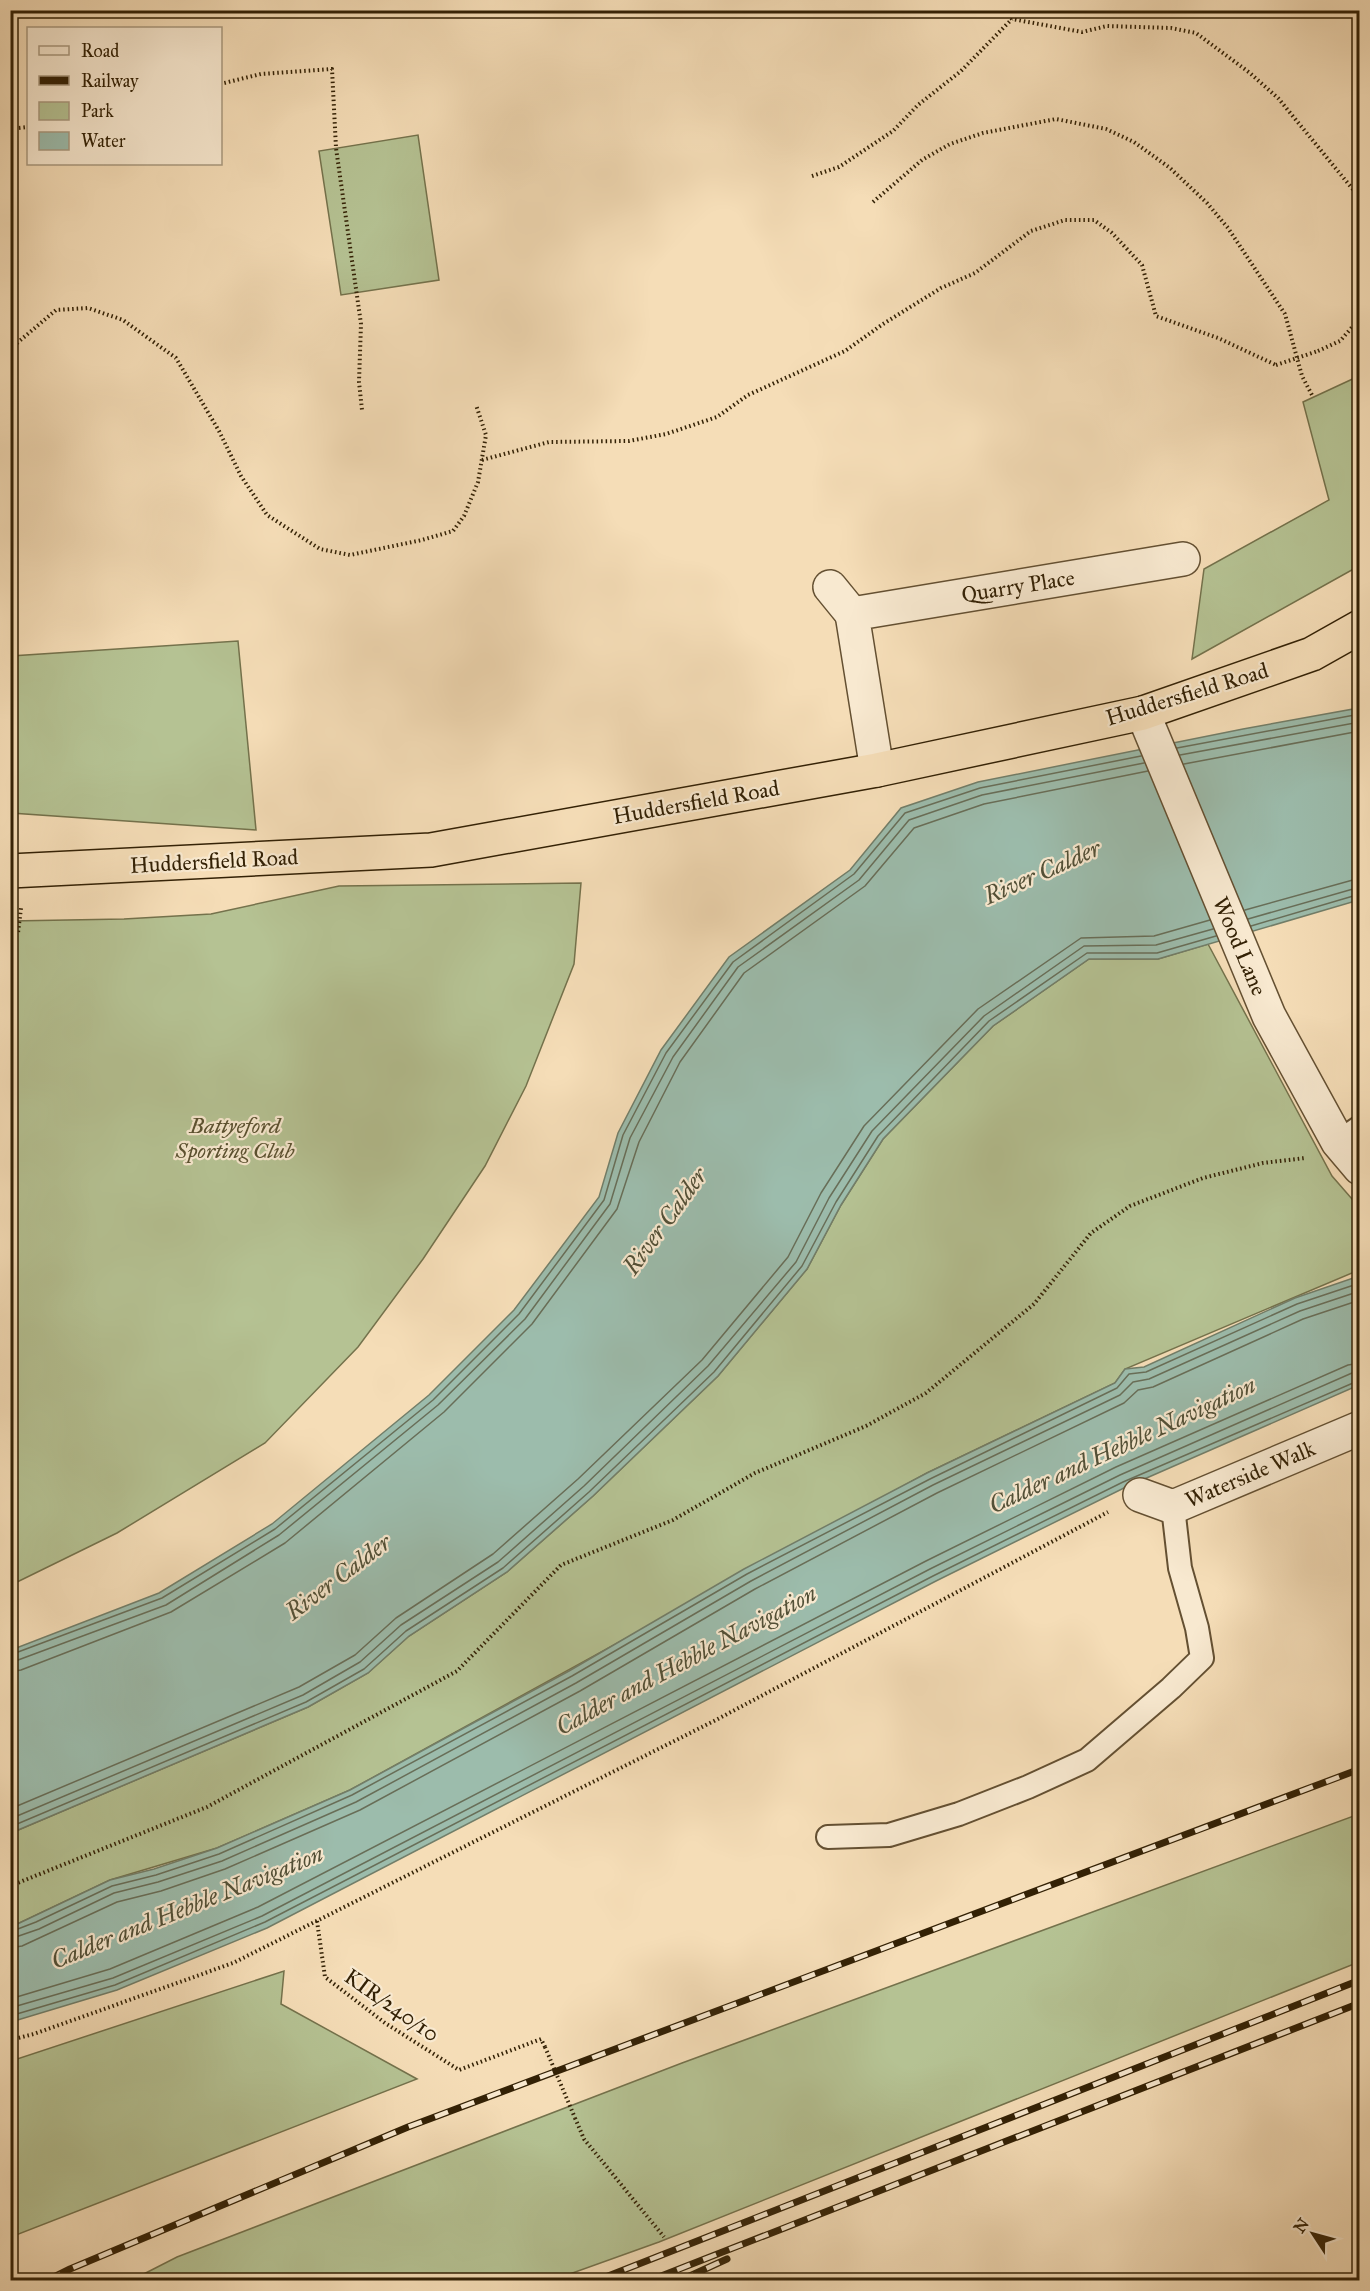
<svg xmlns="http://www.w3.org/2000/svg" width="1370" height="2291" font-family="'IM FELL Great Primer',serif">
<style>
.green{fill:#b5c293;stroke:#74724c;stroke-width:1.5}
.water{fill:#9cbcac;stroke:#727e69;stroke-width:1.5}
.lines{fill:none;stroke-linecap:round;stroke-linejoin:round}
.shore{stroke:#686e58;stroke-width:1.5}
.lane-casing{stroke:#645032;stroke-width:26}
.street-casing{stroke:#645032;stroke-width:36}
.highway-casing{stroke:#332105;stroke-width:36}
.path{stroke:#332105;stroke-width:4;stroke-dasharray:1.5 3;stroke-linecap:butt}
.lane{stroke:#f8e9d0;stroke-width:22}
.street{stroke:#f8e9d0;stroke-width:33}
.highway{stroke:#f5ddb7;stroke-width:33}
.rail-casing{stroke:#332105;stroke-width:7}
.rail{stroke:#f8e9d0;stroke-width:4.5;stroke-dasharray:14;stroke-linecap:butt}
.path-bridge{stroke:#332105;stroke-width:4;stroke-dasharray:1.5 3;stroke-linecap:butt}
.labels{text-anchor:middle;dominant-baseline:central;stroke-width:4.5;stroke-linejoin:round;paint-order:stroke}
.street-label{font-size:22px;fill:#332105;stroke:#f8e9d0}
.park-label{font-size:22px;font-style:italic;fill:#5a5130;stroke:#f8e9d0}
.water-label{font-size:24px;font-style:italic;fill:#525037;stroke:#f8e9d0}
</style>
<rect width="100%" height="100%" fill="#f5ddb7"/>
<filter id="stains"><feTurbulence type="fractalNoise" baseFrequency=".00333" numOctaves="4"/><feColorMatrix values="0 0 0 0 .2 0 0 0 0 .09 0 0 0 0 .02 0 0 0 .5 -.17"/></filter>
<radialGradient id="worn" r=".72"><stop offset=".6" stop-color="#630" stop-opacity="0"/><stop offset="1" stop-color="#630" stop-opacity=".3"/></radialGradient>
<!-- green -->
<g class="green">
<polygon points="418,135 439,280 341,295 319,151"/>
<polygon points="1359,376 1359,566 1192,659 1204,569 1329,500 1303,402"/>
<polygon points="238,641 256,830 11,813 11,656"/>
<polygon points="581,883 574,964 526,1086 485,1166 423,1259 358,1347 265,1443 117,1533 11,1585 11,921 124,919 211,914 339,886"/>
<polygon points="1208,944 1332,1176 1359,1207 1359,1270 1125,1369 1115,1383 927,1473 350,1790 217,1848 110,1880 11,1927 11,1833 308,1707 368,1673 409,1636 507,1572 593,1496 718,1376 807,1269 841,1205 883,1139 993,1026 1089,959 1158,959"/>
<polygon points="1359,1814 1359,1962 659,2242 553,2280 132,2280 177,2257 682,2063"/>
<polygon points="284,1971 281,2004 417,2079 11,2237 11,2061"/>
</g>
<!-- water -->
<g class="water">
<polygon points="1359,708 1359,900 1158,959 1089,959 993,1026 883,1139 841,1205 807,1269 718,1376 593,1496 507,1572 409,1636 368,1673 308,1707 11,1833 11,1650 159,1593 272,1524 429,1395 514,1310 599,1197 618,1133 661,1050 729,957 850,870 901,808 978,782 1243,729"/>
<polygon points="1359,1276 1359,1385 1126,1487 936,1581 267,1928 117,1990 11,2022 11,1927 110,1880 154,1869 217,1848 350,1790 569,1671 744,1569 927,1473 1115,1383 1125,1369 1144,1367 1295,1298"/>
</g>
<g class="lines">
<!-- shore -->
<g class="shore">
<polyline points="1177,748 1360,714"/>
<polyline points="1180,755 1360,722"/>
<polyline points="1184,764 1360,731"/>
<polyline points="1245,910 1360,878"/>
<polyline points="1248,919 1360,887"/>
<polyline points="1251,926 1360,894"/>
<polyline points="10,1655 162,1598 275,1529 433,1400 519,1314 604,1200 623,1135 666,1053 733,962 854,874 905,813 980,788 1141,756"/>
<polyline points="10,1663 166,1605 279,1535 438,1405 525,1319 610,1204 630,1138 673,1057 738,967 859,880 909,820 982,795 1144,763"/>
<polyline points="10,1672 21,1670 171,1612 285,1543 444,1412 532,1324 617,1209 639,1142 680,1062 744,973 865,886 914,828 984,804 1148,771"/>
<polyline points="10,1809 299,1687 355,1655 396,1618 493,1554 578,1479 702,1360 788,1257 821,1193 864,1126 978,1009 1081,938 1154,936 1210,920"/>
<polyline points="10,1819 303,1695 360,1662 401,1625 498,1562 584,1486 708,1366 796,1262 829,1198 872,1131 984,1016 1084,946 1156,945 1213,929"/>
<polyline points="10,1827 306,1702 364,1669 406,1631 503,1568 589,1492 714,1372 802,1266 836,1202 878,1136 989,1021 1087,953 1157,953 1216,936"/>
<polyline points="10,1932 36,1922 112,1886 156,1875 219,1854 352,1795 572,1676 747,1574 930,1479 1117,1388 1129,1374 1146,1372 1297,1304 1360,1283"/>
<polyline points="10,1939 39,1929 114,1893 158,1882 222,1861 356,1802 576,1683 751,1581 933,1485 1120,1395 1133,1382 1149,1379 1300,1311 1360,1291"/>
<polyline points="10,1948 22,1946 117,1902 161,1891 225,1869 360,1810 580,1691 755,1589 937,1493 1124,1403 1138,1390 1153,1387 1303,1319 1360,1300"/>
<polyline points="10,1999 110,1969 258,1907 926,1561 1116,1467 1348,1365 1360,1363"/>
<polyline points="10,2008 113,1978 262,1916 930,1569 1120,1475 1352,1373 1360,1372"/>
<polyline points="10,2016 115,1985 265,1922 933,1576 1123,1482 1360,1380"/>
</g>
<!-- lane casing -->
<g class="lane-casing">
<g id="lane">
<polyline points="1338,1142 1360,1127"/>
<polyline points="828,1837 889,1835 959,1814 1028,1787 1087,1760 1171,1688 1202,1658 1197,1628 1180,1568 1173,1507"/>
</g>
</g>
<!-- street casing -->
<g class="street-casing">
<g id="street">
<polyline points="830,587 852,614"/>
<polyline points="1143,713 1269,1016 1338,1142 1360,1168"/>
<polyline points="877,770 852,614 1183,559"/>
<polyline points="1140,1495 1173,1507 1360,1428"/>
</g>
</g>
<!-- highway casing -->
<g class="highway-casing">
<polyline id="highway" points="10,871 431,850 877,770 1143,713 1312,654 1360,627"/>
</g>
<!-- path -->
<g class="path">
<polyline points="1000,10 1012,19 1082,32 1107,26 1171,28 1196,33 1250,73 1278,98 1360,198"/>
<polyline points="220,84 261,74 332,69 336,148 361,324 359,382 362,410"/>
<polyline points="10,129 28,127"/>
<polyline points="812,176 839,167 893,131 918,105 961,71 1012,19"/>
<polyline points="873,202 922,160 950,144 983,133 1056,119 1106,129 1134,142 1170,168 1207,203 1228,228 1285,314 1302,376 1313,397"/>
<polyline points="10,349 56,310 88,308 123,320 176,358 219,431 241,476 267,515 320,549 350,555 422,540 453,531 464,516 478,482 486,435 476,405"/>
<polyline points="1318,351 1340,341 1360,318"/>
<polyline points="482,460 549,442 629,441 666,434 717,417 748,395 845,351 883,324 941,288 975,273 1031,231 1065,220 1094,220 1112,233 1142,265 1156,316 1218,338 1276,365"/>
<polyline points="10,933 18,933 21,908"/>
<polyline points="10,1886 207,1807 457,1671 561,1565 673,1520 755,1473 866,1426 926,1393 1034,1304 1091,1233 1130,1206 1203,1178 1263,1163 1305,1158"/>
<polyline points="317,1921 325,1977 385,2023 459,2070 541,2039 545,2047"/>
<polyline points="10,2040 34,2034 233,1963 714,1721 1108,1512"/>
<polyline points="575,2118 584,2139 664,2237"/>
</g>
<!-- lane -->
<use href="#lane" class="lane"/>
<!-- street -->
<use href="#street" class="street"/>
<!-- highway -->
<use href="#highway" class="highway"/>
<!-- rail casing -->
<g class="rail-casing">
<g id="rail">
<polyline points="48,2280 70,2269 408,2127 1360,1769"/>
<polyline points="598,2280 1360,1980"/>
<polyline points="651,2280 1360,2003"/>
<polyline points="681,2280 727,2259"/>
</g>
</g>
<!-- rail -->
<use href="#rail" class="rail"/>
<!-- path-bridge -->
<g class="path-bridge">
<polyline points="1276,365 1318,351"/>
<polyline points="545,2047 575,2118"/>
</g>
</g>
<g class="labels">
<!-- street labels -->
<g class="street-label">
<text transform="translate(1018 586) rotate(-9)">Quarry Place</text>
<text transform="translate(1187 694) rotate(-17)">Huddersfield Road</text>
<text transform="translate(696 802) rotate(-10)">Huddersfield Road</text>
<text transform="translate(214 861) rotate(-3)">Huddersfield Road</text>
<text transform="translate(1240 946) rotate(67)">Wood Lane</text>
<text transform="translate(1250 1474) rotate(-23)">Waterside Walk</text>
<text transform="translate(392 2005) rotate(35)">KIR/240/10</text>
</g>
<!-- park labels -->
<g class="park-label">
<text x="235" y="1125">Battyeford<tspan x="235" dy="25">Sporting Club</tspan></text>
</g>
<!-- water labels -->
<g class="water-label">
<text transform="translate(1042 872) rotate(-24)">River Calder</text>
<text transform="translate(665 1221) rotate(-54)">River Calder</text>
<text transform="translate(1122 1445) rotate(-25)">Calder and Hebble Navigation</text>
<text transform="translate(338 1577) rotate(-37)">River Calder</text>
<text transform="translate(686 1660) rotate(-28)">Calder and Hebble Navigation</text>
<text transform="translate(187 1907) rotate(-22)">Calder and Hebble Navigation</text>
</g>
</g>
<!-- margin -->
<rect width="1370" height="2291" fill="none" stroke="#f5ddb7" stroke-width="36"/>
<rect x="12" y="12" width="1346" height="2267" fill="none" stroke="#332105" stroke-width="3"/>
<rect x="18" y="18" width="1334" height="2255" fill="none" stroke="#332105" stroke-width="1.5"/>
<!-- legend -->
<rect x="27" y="27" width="195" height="138" fill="#f8e9d0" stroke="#a9997f" stroke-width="1.5"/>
<rect x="39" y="46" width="30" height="9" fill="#f8e9d0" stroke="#a9997f" stroke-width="1.5"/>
<text x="81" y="57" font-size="18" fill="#332105">Road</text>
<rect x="39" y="76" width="30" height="9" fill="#332105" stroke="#a9997f" stroke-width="1.5"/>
<text x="81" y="87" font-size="18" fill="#332105">Railway</text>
<rect x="39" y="102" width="30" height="18" fill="#b5c293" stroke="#a9997f" stroke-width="1.5"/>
<text x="81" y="117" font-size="18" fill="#332105">Park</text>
<rect x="39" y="132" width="30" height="18" fill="#9cbcac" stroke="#a9997f" stroke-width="1.5"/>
<text x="81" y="147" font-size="18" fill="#332105">Water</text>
<!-- north arrow -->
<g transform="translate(1313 2234) rotate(306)" stroke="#f8e9d0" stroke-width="4.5" paint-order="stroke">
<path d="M0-4.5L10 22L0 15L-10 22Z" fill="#332105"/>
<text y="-9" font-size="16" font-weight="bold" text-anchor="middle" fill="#332105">N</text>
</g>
<rect width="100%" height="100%" filter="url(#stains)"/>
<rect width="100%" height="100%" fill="url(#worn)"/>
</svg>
